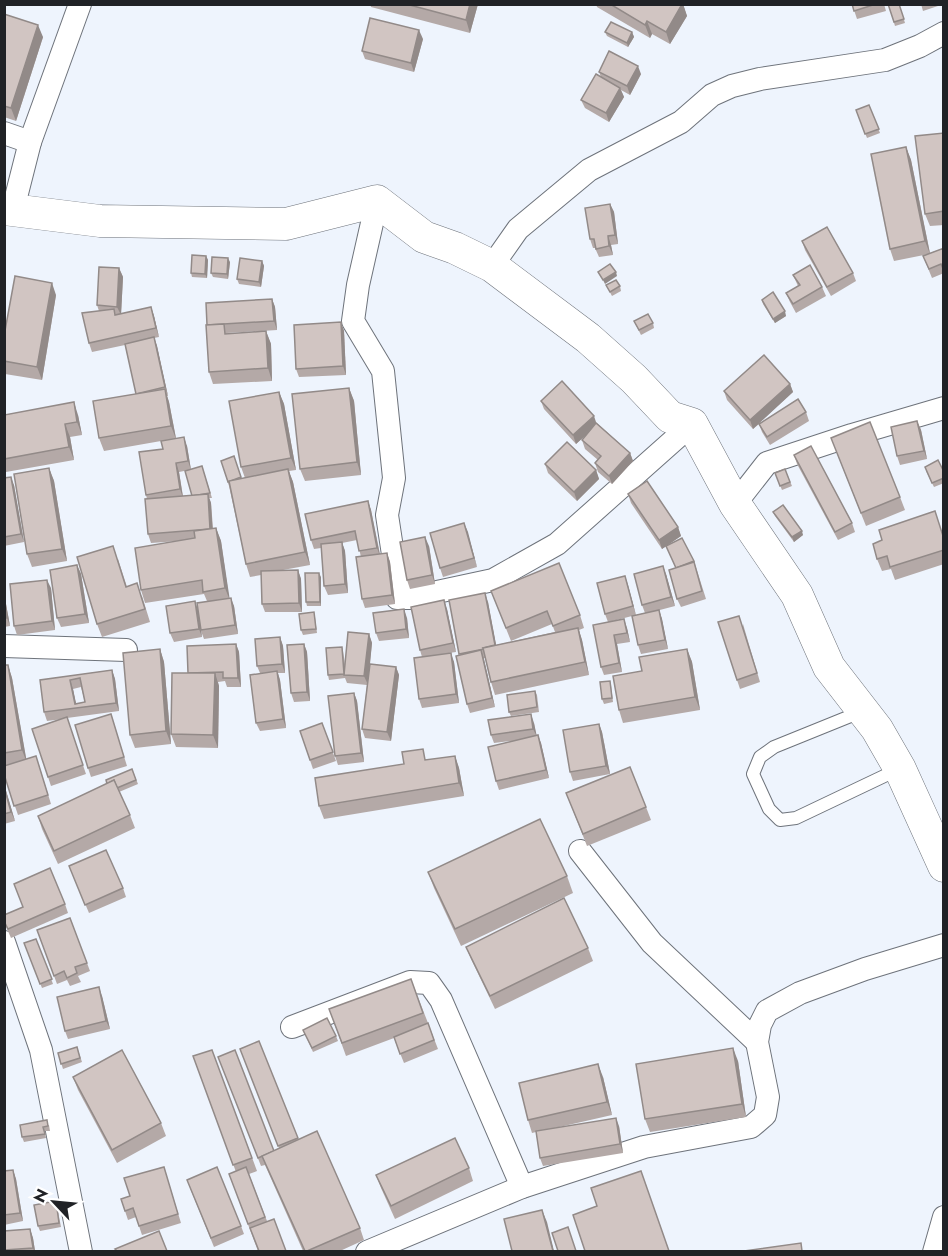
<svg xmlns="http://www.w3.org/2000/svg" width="948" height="1256" font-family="Jost,sans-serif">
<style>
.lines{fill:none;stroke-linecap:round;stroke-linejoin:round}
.lane-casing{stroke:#6e737b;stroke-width:14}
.street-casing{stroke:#6e737b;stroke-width:24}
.secondary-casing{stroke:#6e737b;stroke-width:33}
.lane{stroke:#fff;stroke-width:12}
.street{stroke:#fff;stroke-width:22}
.secondary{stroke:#fff;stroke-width:32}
.wall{fill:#b4a9a7;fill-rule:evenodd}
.shaded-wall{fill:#928a88}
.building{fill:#d1c5c2;stroke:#928a88;stroke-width:1.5;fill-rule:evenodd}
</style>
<rect width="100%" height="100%" fill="#eef4fd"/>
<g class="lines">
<!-- lane casing -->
<g class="lane-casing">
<polyline id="lane" points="863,711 774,747 760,757 753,774 769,809 780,820 796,818 899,769"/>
</g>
<!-- street casing -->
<g class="street-casing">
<g id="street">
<polyline points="4,133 30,142"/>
<polyline points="377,201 358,285 353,321 383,371 394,478 387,515 394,561 408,591 397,589 397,598 409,598 493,580 557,544 692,424"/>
<polyline points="13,209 30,142 80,4"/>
<polyline points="492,266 518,229 589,170 681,122 712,95 732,86 760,79 885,60 920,46 944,33"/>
<polyline points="735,504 767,463 852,435 944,408"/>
<polyline points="4,646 126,650"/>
<polyline points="580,851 652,943 757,1042"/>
<polyline points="4,942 41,1050 81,1252"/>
<polyline points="292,1027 410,982 429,983 441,1000 522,1187"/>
<polyline points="367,1252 522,1187 644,1147 751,1127 765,1115 768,1097 757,1042 760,1025 767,1011 800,993 865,969 944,945"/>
<polyline points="934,1252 944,1217"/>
</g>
</g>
<!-- secondary casing -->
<g class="secondary-casing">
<polyline id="secondary" points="4,209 100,221 286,224 377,201 424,237 455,248 492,266 588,338 634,379 670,417 692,424 735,504 797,595 829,667 877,729 900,769 944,866"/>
</g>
<!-- lane -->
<use href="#lane" class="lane"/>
<!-- street -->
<use href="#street" class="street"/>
<!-- secondary -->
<use href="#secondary" class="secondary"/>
</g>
<!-- wall -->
<g class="wall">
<polygon points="370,4 478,4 470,33 371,7"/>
<polygon points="596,4 683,4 687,16 670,44 652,34 650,38 597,7"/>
<polygon points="852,4 884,4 886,11 857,19"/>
<polygon points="888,4 899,4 905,23 895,26"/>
<polygon points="921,4 944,4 923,11"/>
<polygon points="4,14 43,37 16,121 4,117"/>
<polygon points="605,32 632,32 634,37 628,47 607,36"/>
<polygon points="423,39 414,72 365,59 362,51"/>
<polygon points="599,72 641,74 630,95 621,90 624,97 609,122 585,108 581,100 601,77"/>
<polygon points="869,105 880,133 867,138 856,110"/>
<polygon points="944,133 944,225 930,226 925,214"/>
<polygon points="906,147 911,160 930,253 944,248 944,273 932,278 923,256 929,254 894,261 890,249"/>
<polygon points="610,204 614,212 618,244 611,245 613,255 599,257 595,248 593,248 590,239"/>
<polygon points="802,241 853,273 856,281 831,296 805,250"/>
<polygon points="206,256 208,260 207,278 192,277 191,273"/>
<polygon points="262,261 264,266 261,287 239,284 237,279"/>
<polygon points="230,262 228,279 213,277 211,273"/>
<path d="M119,268L123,277L121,314L151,307L154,316L159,337L154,338L157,346L168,396H167L169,402L176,438L187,446L191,470L202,466L212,498H209L211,503L213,528H216L221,541L229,598L234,606L238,634L204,639L201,631L202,637L174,642L170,633L207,601L204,594L145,603L141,590L179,541L151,543L148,534L147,499L146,495L163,449L161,441L104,451L99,438L136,394L125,345L92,352L89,343L99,311L97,305ZM189,470L192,496H183L179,472Z"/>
<polygon points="793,275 822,287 826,296 796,313 790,302 786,293 798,286"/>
<polygon points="606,285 620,286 621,291 612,296"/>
<polygon points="56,295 42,380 5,374 4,336"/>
<polygon points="272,299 275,307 277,330 227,333 228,334 266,331 271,344 272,381 213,384 209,372 206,325"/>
<polygon points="762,300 786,316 775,323 763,304"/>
<polygon points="634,321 653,323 654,328 641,335"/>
<polygon points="341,322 344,331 346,375 299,377 296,369"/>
<polygon points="790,384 793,392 759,423 806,412 809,421 770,445 762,432 759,424 753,429 727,400 724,391"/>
<polygon points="349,388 354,401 361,475 305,481 300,469"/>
<polygon points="279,392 284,404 296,470 289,471 293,482 310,565 283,570 298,570 301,579 302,612 265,612 262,604 261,575 250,577 246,564 229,486 221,461 234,456 242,479 245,478 241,467"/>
<polygon points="541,401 597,423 630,453 633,461 612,484 598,472 595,463 598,460 585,449 582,440 589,432 576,444 544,409"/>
<polygon points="4,415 78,415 82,435 70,437 74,460 6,472 4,467"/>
<polygon points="917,421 921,430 927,459 900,465 897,456"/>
<polygon points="836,451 900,497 905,510 866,526"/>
<polygon points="794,455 852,523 855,532 838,540 797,464"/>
<polygon points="545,464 596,470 599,479 577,501 548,473"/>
<polygon points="49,468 54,481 67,561 32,567 27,554"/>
<polygon points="785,469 792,486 782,490 775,473"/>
<polygon points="926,471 944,472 944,483 934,487"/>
<polygon points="4,478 14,485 24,542 4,546"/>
<polygon points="628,494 678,527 681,536 662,549 631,503"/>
<polygon points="368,501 371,510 380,554 387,553 390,562 395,604 365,608 362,599 361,557 357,540 342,543 345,551 348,593 328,595 324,586 321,548 314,549 311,540"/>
<polygon points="773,512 803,535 794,542 775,516"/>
<polygon points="464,523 477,567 443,577 440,568"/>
<polygon points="944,537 944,564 895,580 891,569 882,571 877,559"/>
<polygon points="429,546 435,584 410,589 407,580"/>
<polygon points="666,546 694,561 706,599 681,607 677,599 676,568"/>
<polygon points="118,559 127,587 142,596 150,622 102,637 97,624"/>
<polygon points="77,565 81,574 89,623 61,627 57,618"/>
<polygon points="666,574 675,606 656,611 659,610 662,619 668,649 641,654 638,645 632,616 609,622 627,628 630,642 617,644 622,672 604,675 601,667 608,622 605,614 625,576 636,615 645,613 642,605"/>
<polygon points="321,577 321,606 307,606 306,602"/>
<polygon points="51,588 55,630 17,635 14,626"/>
<polygon points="491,591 580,615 584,628 579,630 582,640 589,675 495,695 491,682 486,658 483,658 495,707 470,713 467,704 460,655 449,600 488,602 496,645 555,632 552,624 511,641"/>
<polygon points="4,593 10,626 4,627"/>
<polygon points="447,609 456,652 449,653 454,662 459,703 422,708 419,699 422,657 420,650"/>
<polygon points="314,612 315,617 317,633 303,635 301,630"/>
<polygon points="407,618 409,638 379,641 376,633"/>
<polygon points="743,624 760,682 740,689 737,680"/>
<polygon points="369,634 372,643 368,679 396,667 399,675 391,741 365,738 362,729 367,685 347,683 345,678 329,680 328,675 342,647 343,651 345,664"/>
<polygon points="280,637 283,646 285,673 278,673 280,680 286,728 260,731 256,723 260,673 257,666"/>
<polygon points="236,644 239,652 241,687 227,687 225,681 218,682 219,686 218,748 176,747 171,734 188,673"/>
<polygon points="304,644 307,652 310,701 294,702 291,693"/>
<polygon points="160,649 164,662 171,744 135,748 130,735"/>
<polygon points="687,649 692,662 700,710 623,723 619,710 642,671"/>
<polygon points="4,665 8,665 12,678 26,759 39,765 51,804 18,815 4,774"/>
<path d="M112,670L115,679L119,711L67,718L86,774L51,786L32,729L63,719L47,721L44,712L40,680ZM81,687L85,702L76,704L73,689Z"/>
<polygon points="610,681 611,685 613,702 604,704 602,699"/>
<polygon points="535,691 537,695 539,712 511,716 509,712"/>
<polygon points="354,693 357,701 364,762 338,765 335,756"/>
<polygon points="111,714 127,766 91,777 88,768"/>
<polygon points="322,723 336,761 313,769 300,731"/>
<polygon points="534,723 536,735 541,743 549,778 499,790 496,781 511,741 494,743 491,735"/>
<polygon points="599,724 602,732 610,774 573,781 570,772"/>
<polygon points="455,756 459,768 464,796 324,819 319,806"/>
<polygon points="132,769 138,784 119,792 130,815 135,828 58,864 42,829 38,816 107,784"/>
<polygon points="4,784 15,821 4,824"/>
<polygon points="566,793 646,807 651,820 587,846"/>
<polygon points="428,872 567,876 573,893 461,946 434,888"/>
<polygon points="73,875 123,888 126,897 89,913"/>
<polygon points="65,904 68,913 11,938 4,922"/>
<polygon points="70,918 90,971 78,976 81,982 70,986 67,980 57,984 37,930"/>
<polygon points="36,939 53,984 42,988 24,943"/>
<polygon points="466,947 588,948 593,961 495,1009 471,959"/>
<polygon points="411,979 438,1049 404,1063 394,1038 346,1056 329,1009"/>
<polygon points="102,996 110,1029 68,1039 65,1031"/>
<polygon points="303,1030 336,1036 338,1041 313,1052"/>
<polygon points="259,1041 298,1140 360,1228 364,1240 340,1251 303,1251 265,1165 261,1166 218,1057 274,1151 279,1148 240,1049"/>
<polygon points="77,1047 82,1062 63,1069 58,1053"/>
<polygon points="212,1050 257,1171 249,1174 267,1221 258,1251 229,1174 236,1172 193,1056"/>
<polygon points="738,1061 746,1117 650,1132 645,1119"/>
<polygon points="73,1077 161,1123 166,1136 117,1163 78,1090"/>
<polygon points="603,1077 612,1115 555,1128 619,1126 623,1153 543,1166 540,1158 536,1132 532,1133 528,1120"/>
<polygon points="49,1125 50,1131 45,1131 46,1138 24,1142 22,1137"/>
<polygon points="164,1167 181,1223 142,1235 136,1217 128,1220 125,1211 130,1196"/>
<polygon points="469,1168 473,1181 395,1219 381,1188 376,1175"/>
<polygon points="13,1170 16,1179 23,1221 4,1225 4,1171"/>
<polygon points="190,1188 241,1226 244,1234 214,1247"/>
<polygon points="56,1201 61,1227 40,1231 38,1226"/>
<polygon points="30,1229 33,1238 35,1251 4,1251 4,1231"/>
</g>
<!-- shaded-wall -->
<g class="shaded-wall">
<polygon points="470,4 478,4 470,33 466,20"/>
<polygon points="682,4 683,4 687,16 670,44 666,32"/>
<polygon points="647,21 652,34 650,38 645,25"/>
<polygon points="38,25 43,37 16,121 11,108"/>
<polygon points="419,30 423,39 414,72 411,63"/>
<polygon points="632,32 634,37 628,47 627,43"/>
<polygon points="638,66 641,74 630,95 627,86"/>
<polygon points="620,88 624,97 609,122 606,113"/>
<polygon points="906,147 911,160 930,254 925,241"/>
<polygon points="610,204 614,212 618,244 615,235"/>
<polygon points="608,236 611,245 613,255 609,246"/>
<polygon points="206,256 208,260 207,278 205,274"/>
<polygon points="228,258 230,262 228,279 227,274"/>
<polygon points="262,261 264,266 261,287 259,282"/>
<polygon points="119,268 123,277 121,315 117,307"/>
<polygon points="616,272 617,276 605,284 603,280"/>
<polygon points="52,283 56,295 42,380 37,367"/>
<polygon points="272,299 275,307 277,330 274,321"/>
<polygon points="151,307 154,316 159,337 156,328"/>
<polygon points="785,311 786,316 775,323 773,319"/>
<polygon points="341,322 344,331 346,375 343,366"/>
<polygon points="266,331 271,344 272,381 268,368"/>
<polygon points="154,337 157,346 168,396 165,387"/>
<polygon points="790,384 793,392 753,429 750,420"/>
<polygon points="349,388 354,401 361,475 357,462"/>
<polygon points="165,389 169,402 176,439 171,426"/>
<polygon points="279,392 284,404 296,470 291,458"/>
<polygon points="74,402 78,415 82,435 77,422"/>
<polygon points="594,416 597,425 576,444 573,435"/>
<polygon points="917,421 921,430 927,459 924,451"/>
<polygon points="65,424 70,437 74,460 69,447"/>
<polygon points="184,437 187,446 191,470 188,461"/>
<polygon points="630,453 633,461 612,484 609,476"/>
<polygon points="176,463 179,472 183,498 180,489"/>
<polygon points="49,468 54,481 67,561 62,549"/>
<polygon points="288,469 293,482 310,565 305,552"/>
<polygon points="596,470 599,479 577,501 574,492"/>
<polygon points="11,477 14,485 24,542 21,534"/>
<polygon points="208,494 211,503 213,538 210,530"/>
<polygon points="368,501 371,510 380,556 377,548"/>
<polygon points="464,523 468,532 477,567 474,558"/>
<polygon points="678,527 681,536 662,549 659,540"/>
<polygon points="216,528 221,541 230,601 225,588"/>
<polygon points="802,531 803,535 794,542 792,537"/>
<polygon points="425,537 429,546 435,584 432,575"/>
<polygon points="342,542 345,551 348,593 345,584"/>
<polygon points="387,553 390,562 395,604 392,595"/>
<polygon points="77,565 81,574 89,623 85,614"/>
<polygon points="663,566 666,574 675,606 671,597"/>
<polygon points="298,570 301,579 302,612 299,603"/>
<polygon points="319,573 321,577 321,606 320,602"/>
<polygon points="625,576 628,585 636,615 633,606"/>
<polygon points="47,580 51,588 55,630 52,621"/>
<polygon points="4,593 10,626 7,618 4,603"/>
<polygon points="485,593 488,602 498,655 495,647"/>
<polygon points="231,598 234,606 238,634 235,625"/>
<polygon points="444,600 447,609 456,652 453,643"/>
<polygon points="195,601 198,610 202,637 199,629"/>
<polygon points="404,609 407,618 409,638 406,629"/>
<polygon points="659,610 662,619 668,649 665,640"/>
<polygon points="624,619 627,628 630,642 627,633"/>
<polygon points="578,628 582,640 589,675 585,662"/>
<polygon points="369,634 372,643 368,685 364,676"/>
<polygon points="614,635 617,644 622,672 619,663"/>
<polygon points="280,637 283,646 285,673 282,664"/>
<polygon points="236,644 239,652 241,687 238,678"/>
<polygon points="304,644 307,652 310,701 307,692"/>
<polygon points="160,649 164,662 171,744 166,731"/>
<polygon points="687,649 692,662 700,710 695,697"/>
<polygon points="481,650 484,659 495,707 492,698"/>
<polygon points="451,653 454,662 459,703 456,694"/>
<polygon points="8,665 12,678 27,763 22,750"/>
<polygon points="396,667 399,675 391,741 387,732"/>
<polygon points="112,670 115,679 119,711 116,703"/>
<polygon points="277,671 280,680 286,728 283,719"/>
<polygon points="215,673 219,686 218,748 213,735"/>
<polygon points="70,680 73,689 77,708 75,704"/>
<polygon points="354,693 357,701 364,762 361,753"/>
<polygon points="531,714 534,723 537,737 533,729"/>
<polygon points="599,724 602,732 610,774 606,766"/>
<polygon points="538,735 541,743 549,778 546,770"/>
<polygon points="455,756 459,768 464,796 459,783"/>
<polygon points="4,784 15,821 11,812"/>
<polygon points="99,987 102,996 110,1029 106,1021"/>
<polygon points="733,1048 738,1061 746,1117 742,1104"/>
<polygon points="598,1064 603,1077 612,1115 607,1102"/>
<polygon points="616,1118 619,1126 623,1153 620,1144"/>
<polygon points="13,1170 16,1179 23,1221 20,1213"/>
<polygon points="542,1210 547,1222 554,1251 553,1251"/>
<polygon points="30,1229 33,1238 35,1251 34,1251 33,1248"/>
</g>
<!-- building -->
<g class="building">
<polygon points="406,4 470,4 466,20"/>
<polygon points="610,4 682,4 666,32 647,21 645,25"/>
<polygon points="852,4 876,4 854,11"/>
<polygon points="888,4 899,4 904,19 894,22"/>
<polygon points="4,14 38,25 11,108 4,106"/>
<polygon points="370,18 419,30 411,63 362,51"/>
<polygon points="611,22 632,32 627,43 605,32"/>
<polygon points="609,51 638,66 627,86 599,72"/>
<polygon points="596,74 620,88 606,113 581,100"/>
<polygon points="869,105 879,129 865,134 856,110"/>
<polygon points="944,133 944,211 925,214 915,136"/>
<polygon points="906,147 925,241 890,249 871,154"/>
<polygon points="610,204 615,235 608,236 609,246 596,249 594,239 590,239 585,208"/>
<polygon points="827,227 853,273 827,287 802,241"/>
<polygon points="944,248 944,271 941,264 929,269 923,256"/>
<polygon points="192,255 206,256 205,274 191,273"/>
<polygon points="212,257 228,258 227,274 211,273"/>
<polygon points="240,258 262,261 259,282 237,279"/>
<polygon points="610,264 616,272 603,280 598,272"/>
<polygon points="810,265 822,287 793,304 786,293 800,285 793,275"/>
<polygon points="99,267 119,268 117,307 97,305"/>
<polygon points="15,276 52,283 37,367 4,361 4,336"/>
<polygon points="616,280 620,286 610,292 606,285"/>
<polygon points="773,292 785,311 773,319 762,300"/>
<polygon points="272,299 274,321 207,325 206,303"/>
<polygon points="151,307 156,328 89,343 82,313 114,309 115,315"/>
<polygon points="648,314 653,323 639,330 634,321"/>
<polygon points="341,322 343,366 296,369 294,325"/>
<polygon points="224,324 225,334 266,331 268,368 209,372 206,325"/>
<polygon points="154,337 165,387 136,394 125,344"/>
<polygon points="764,355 790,384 750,420 724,391"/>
<polygon points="562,381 594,416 573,435 541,401"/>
<polygon points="349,388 357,462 300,469 292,394"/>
<polygon points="165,389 171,426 99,438 93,401"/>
<polygon points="279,392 291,458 241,467 229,401"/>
<polygon points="798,399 806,412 767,437 759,424"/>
<polygon points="74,402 77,422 65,424 69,447 4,459 4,415"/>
<polygon points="917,421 924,451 897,456 891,427"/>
<polygon points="870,422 900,497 861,513 831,438"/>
<polygon points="596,423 630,453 609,476 595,463 601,456 582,440"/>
<polygon points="184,437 188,461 176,463 180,489 146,495 139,452 163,449 161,441"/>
<polygon points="567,442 596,470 574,492 545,464"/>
<polygon points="811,446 852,523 835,532 794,455"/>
<polygon points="234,456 241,477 228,482 221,461"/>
<polygon points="938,460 944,472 944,478 932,483 925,467"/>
<polygon points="202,466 210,493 192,496 185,471"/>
<polygon points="49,468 62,549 27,554 14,474"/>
<polygon points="288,469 305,552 246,564 229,481"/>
<polygon points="785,469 790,482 780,486 775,473"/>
<polygon points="11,477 21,534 4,537 4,478"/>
<polygon points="647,481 678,527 659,540 628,494"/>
<polygon points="208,494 210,529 148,534 145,499"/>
<polygon points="368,501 377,548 359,551 355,531 311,540 305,514"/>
<polygon points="783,505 802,531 792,537 773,512"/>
<polygon points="935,511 944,539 944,550 890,567 887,556 877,559 873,544 882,540 879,530"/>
<polygon points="464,523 474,558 440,568 430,533"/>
<polygon points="216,528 225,588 203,592 202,580 141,590 135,548 195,538 194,531"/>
<polygon points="425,537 432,575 407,580 400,542"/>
<polygon points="682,538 694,561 676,568 666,546"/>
<polygon points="342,542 345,584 324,586 321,544"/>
<polygon points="113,546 126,587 137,583 145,609 97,624 77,557"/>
<polygon points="387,553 392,595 362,599 356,557"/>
<polygon points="694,562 702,591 677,599 669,570"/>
<polygon points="559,563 580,615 553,626 547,611 506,628 491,591"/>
<polygon points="77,565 85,614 57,618 50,570"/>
<polygon points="663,566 671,597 642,605 634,574"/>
<polygon points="298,570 299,603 262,604 261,571"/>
<polygon points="305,573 319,573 320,602 306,602"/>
<polygon points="625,576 633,606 605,614 597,583"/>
<polygon points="47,580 52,621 14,626 10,584"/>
<polygon points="485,593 495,645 483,648 484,649 459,654 449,600"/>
<polygon points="231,598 235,625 201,630 197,603"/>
<polygon points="444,600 453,643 420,650 411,607"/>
<polygon points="195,601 199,629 170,633 166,606"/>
<polygon points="4,603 7,618 4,618"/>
<polygon points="404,609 406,629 376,633 373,613"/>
<polygon points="659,610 665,640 638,645 632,616"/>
<polygon points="314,612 316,629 301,630 299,614"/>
<polygon points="739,616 757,673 737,680 718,622"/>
<polygon points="624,619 627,633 614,635 619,663 601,667 593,625"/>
<polygon points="578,628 585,662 491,682 483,648"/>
<polygon points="348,632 369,634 364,676 344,675"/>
<polygon points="280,637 282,664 257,666 255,639"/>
<polygon points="236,644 238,678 223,678 223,672 188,673 187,646"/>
<polygon points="304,644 307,692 291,693 287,645"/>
<polygon points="342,647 344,674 328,675 326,648"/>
<polygon points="160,649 166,731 130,735 123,653"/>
<polygon points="687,649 695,697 619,710 613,676 642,671 639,657"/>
<polygon points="481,650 492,698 467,704 456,656"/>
<polygon points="451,653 456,694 419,699 414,658"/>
<polygon points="370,664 396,667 387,732 362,729"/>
<polygon points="4,665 8,665 22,750 4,753"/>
<path d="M112,670L116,703L44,712L40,680ZM80,678L85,702L75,704L70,680Z"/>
<polygon points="277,671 283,719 256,723 250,675"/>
<polygon points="172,673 215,673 213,735 171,734"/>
<polygon points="610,681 612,698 602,699 600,682"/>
<polygon points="535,691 537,707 509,712 507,695"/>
<polygon points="354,693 361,753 335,756 328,696"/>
<polygon points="111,714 124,757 88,768 75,725"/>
<polygon points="531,714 533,729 491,735 488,720"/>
<polygon points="67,717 83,765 48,777 32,729"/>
<polygon points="322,723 333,752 310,760 300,731"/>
<polygon points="599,724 606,766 570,772 563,730"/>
<polygon points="538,735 546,770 496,781 488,747"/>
<polygon points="423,749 425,760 455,756 459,783 319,806 315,778 404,764 402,752"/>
<polygon points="36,756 48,795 14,806 4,774 4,766"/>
<polygon points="630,767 646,807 583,834 566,793"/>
<polygon points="132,769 136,780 117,788 114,780 107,784 106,780"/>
<polygon points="114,780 130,815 54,851 38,816"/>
<polygon points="4,787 11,812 4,814"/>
<polygon points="540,819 567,876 455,929 428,872"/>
<polygon points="106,850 123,888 85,905 69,866"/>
<polygon points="50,868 65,904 8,929 4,921 4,915 23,907 14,884"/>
<polygon points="564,898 588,948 490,996 466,947"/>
<polygon points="70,918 87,963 75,967 77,973 67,978 64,971 54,976 37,930"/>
<polygon points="36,939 52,979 40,984 24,943"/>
<polygon points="411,979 423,1013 342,1043 329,1009"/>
<polygon points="99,987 106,1021 65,1031 57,997"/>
<polygon points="327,1018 336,1036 312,1048 303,1030"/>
<polygon points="428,1023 434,1040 400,1054 394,1037"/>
<polygon points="259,1041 298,1138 278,1146 240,1049"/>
<polygon points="77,1047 80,1058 61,1064 58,1053"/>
<polygon points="733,1048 742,1104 645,1119 636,1064"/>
<polygon points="122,1050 161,1123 112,1150 73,1077"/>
<polygon points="212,1050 252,1158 233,1165 193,1056"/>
<polygon points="235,1050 274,1151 258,1158 218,1057"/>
<polygon points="598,1064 607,1102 528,1120 519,1083"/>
<polygon points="616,1118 620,1144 540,1158 536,1131"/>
<polygon points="47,1120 48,1126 43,1127 45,1134 22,1137 20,1125"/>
<polygon points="317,1131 360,1228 307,1251 305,1251 262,1156"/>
<polygon points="455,1138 469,1168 391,1206 376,1175"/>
<polygon points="164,1167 178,1214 139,1226 133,1208 125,1211 121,1199 130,1196 124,1178"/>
<polygon points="217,1167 241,1226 211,1238 187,1180"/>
<polygon points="246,1167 265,1217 248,1224 229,1174"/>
<polygon points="13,1170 20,1213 4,1215 4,1171"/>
<polygon points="641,1171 669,1251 585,1251 573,1215 597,1206 591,1188"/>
<polygon points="56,1201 59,1223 38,1226 34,1205"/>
<polygon points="542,1210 553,1251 512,1251 504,1219"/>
<polygon points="274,1219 286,1251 259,1251 250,1228"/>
<polygon points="568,1227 576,1251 558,1251 552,1233"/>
<polygon points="30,1229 33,1248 4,1250 4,1231"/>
<polygon points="159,1231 167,1251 117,1251 115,1249"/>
<polygon points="801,1243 802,1251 744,1251"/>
</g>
<!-- border -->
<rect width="948" height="1256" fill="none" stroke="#202226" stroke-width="12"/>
<!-- north arrow -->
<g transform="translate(54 1202) rotate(296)" stroke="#ffffff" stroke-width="4.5" paint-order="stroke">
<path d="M0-4.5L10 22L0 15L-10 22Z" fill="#202226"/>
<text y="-9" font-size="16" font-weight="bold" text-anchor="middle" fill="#202226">N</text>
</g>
</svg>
